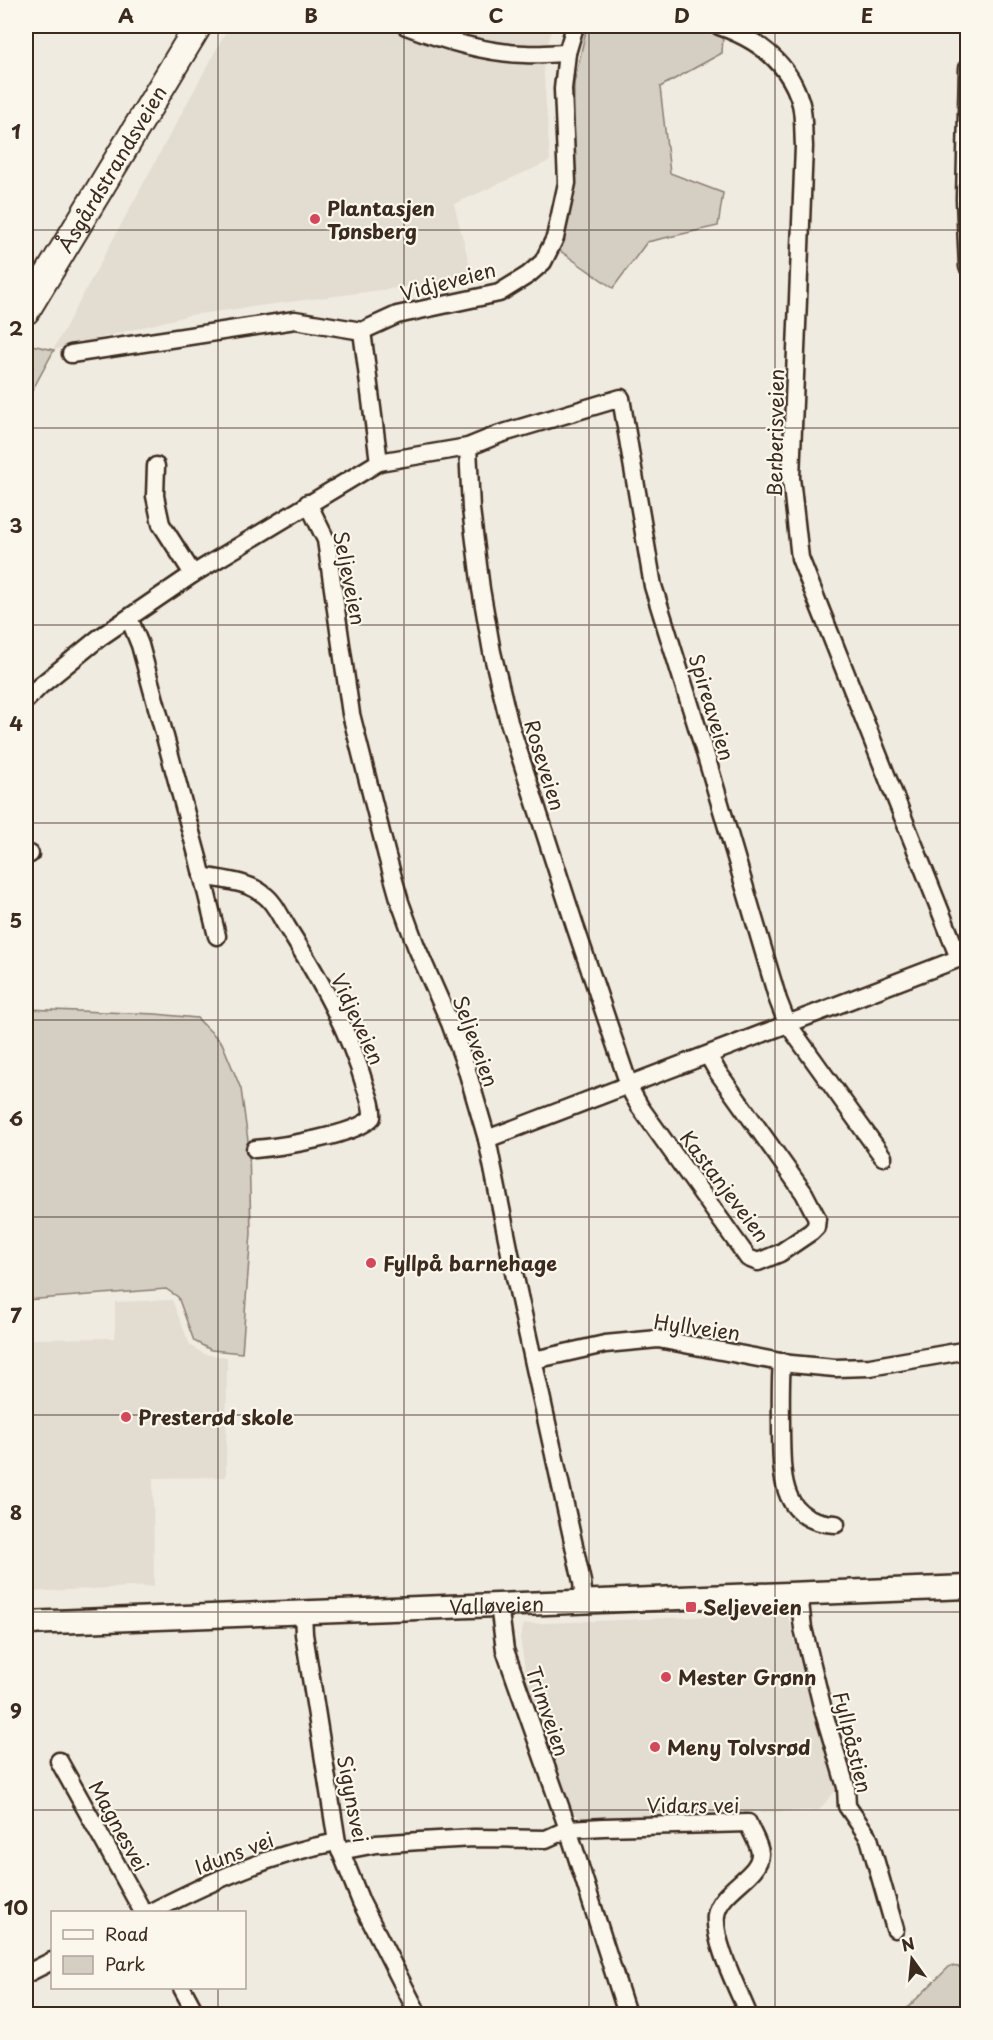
<svg xmlns="http://www.w3.org/2000/svg" width="993" height="2040" font-family="'Playpen Sans',sans-serif">
<style>
.built{fill:#e2dcd1}
.green{fill:#d5cec3;stroke:#887c70;stroke-width:1.5}
.lines{fill:none;stroke-linecap:round;stroke-linejoin:round}
.minor-casing{stroke:#3b2a1e;stroke-width:21}
.secondary-casing{stroke:#3b2a1e;stroke-width:27}
.primary-casing{stroke:#3b2a1e;stroke-width:30}
.minor{stroke:#fbf7ec;stroke-width:16}
.secondary{stroke:#fbf7ec;stroke-width:22}
.primary{stroke:#fbf7ec;stroke-width:26}
.grid{fill:none;stroke:#3b2a1e;stroke-width:1.5;stroke-opacity:0.55}
.poi-dot{fill:#d1495b;stroke:#fbf7ec;stroke-width:2}
.labels{text-anchor:middle;dominant-baseline:central;stroke-width:4.5;stroke-linejoin:round;paint-order:stroke}
.street-label{font-size:20px;fill:#3b2a1e;stroke:#fbf7ec}
.poi-label{font-size:20px;font-weight:bold;fill:#3b2a1e;stroke:#fbf7ec;text-anchor:start}
.neatline{fill:none;stroke:#3b2a1e;stroke-width:2}
.grid-label{font-size:20px;text-anchor:middle;font-weight:bold;fill:#3b2a1e}
</style>
<rect width="100%" height="100%" fill="#f0ebe0"/>
<filter id="ink" filterUnits="userSpaceOnUse"><feTurbulence type="fractalNoise" baseFrequency=".0167" numOctaves="2"/><feDisplacementMap in="SourceGraphic" scale="12" xChannelSelector="R" yChannelSelector="G"/><feConvolveMatrix kernelMatrix="1 2 1 2 8 2 1 2 1" color-interpolation-filters="sRGB"/></filter>
<g filter="url(#ink)">
<!-- built -->
<g class="built">
<polygon points="229,26 447,26 458,29 464,26 553,26 543,61 550,161 454,204 473,278 190,315 53,350"/>
<polygon points="172,1300 190,1345 204,1354 227,1357 226,1477 153,1478 154,1586 26,1592 26,1339 115,1338 115,1302"/>
<polygon points="787,1613 836,1790 819,1810 581,1819 569,1807 529,1693 520,1638 524,1624"/>
</g>
<!-- green -->
<g class="green">
<polygon points="587,26 693,26 723,35 722,53 660,87 670,173 723,193 718,226 647,242 613,288 556,248 573,162 574,83"/>
<polygon points="27,344 54,350 26,402 26,347"/>
<polygon points="26,1009 156,1014 197,1018 222,1043 241,1089 249,1148 251,1233 242,1353 211,1350 194,1341 178,1297 166,1289 26,1300"/>
<polygon points="950,1966 967,1968 967,2014 901,2014"/>
</g>
<g class="lines">
<!-- minor casing -->
<g class="minor-casing">
<g id="minor">
<path d="M406,26C443,40 484,53 525,54C539,55 553,53 567,53"/>
<path d="M719,26C757,39 790,63 801,104C804,117 803,132 804,146L791,478L800,558L959,958"/>
<polyline points="968,68 965,199 968,267"/>
<polyline points="362,331 379,462"/>
<polyline points="71,354 295,320 362,331 397,315 499,293 528,275 543,262 555,238 567,183 563,89 567,53 575,26"/>
<polyline points="468,447 471,509 481,589 492,652 509,722 575,926 631,1091 640,1107 748,1258 758,1262 780,1253 811,1232 816,1227 817,1218 804,1193 717,1071 708,1055"/>
<polyline points="156,466 155,496 161,524 193,574"/>
<polyline points="308,503 326,540 351,714 387,856 400,902 416,946 450,1023 466,1067 487,1139 514,1273 582,1582 584,1601"/>
<polyline points="129,618 140,645 198,858 217,936"/>
<polyline points="26,700 40,686 99,638 193,574 379,462 468,447 500,434 621,398 653,586 703,746 778,1000 787,1023 883,1157"/>
<polyline points="26,854 30,854"/>
<path d="M202,876C222,880 247,881 263,894C274,901 280,916 287,927C318,976 349,1030 365,1086C369,1097 373,1107 372,1117C358,1135 279,1147 255,1149"/>
<polyline points="487,1139 968,955"/>
<polyline points="534,1360 605,1344 658,1339 791,1364 835,1368 870,1367 968,1350"/>
<path d="M782,1362C780,1385 781,1408 781,1431C782,1474 779,1522 836,1524"/>
<polyline points="799,1594 803,1628 823,1710 846,1787 847,1806 869,1838 895,1929"/>
<polyline points="499,1605 505,1650 568,1829 627,2014"/>
<polyline points="303,1612 304,1634 337,1842 361,1902 418,2014"/>
<polyline points="59,1761 143,1912"/>
<path d="M340,1851L376,1844L420,1841L474,1838L546,1839L568,1829L604,1827L748,1823C751,1832 759,1843 760,1853C761,1876 720,1889 716,1915C713,1942 738,1989 748,2014"/>
<path d="M151,1912C210,1882 270,1854 337,1842"/>
<polyline points="26,1974 52,1961"/>
<polyline points="182,1988 196,2014"/>
</g>
</g>
<!-- secondary casing -->
<g class="secondary-casing">
<g id="secondary">
<path id="s1" d="M26,1623L968,1587"/>
</g>
</g>
<!-- primary casing -->
<g class="primary-casing">
<g id="primary">
<path id="s2" d="M26,311L198,26"/>
</g>
</g>
<!-- minor -->
<use href="#minor" class="minor"/>
<!-- secondary -->
<use href="#secondary" class="secondary"/>
<!-- primary -->
<use href="#primary" class="primary"/>
</g>
</g>
<!-- grid -->
<path class="grid" d="M218,26V1912M404,26V2014M589,26V2014M775,26V2014M26,230H968M26,428H968M26,625H968M26,823H968M26,1020H968M26,1217H968M26,1415H968M26,1612H968M26,1810H968M218,1988V2014"/>
<!-- markers -->
<g class="poi-dot">
<circle cx="315" cy="219" r="6"/>
<circle cx="371" cy="1263" r="6"/>
<circle cx="126" cy="1417" r="6"/>
<rect x="685" y="1601" width="12" height="12" rx="3"/>
<circle cx="666" cy="1677" r="6"/>
<circle cx="655" cy="1747" r="6"/>
</g>
<g class="labels">
<!-- street labels -->
<g class="street-label">
<text stroke="none"><textPath href="#s2" startOffset="166">Åsgårdstrandsveien</textPath></text>
<text transform="translate(448 281) rotate(-15)">Vidjeveien</text>
<text transform="translate(775 433) rotate(-89)">Berberisveien</text>
<text transform="translate(350 578) rotate(79)">Seljeveien</text>
<text transform="translate(712 707) rotate(73)">Spireaveien</text>
<text transform="translate(545 765) rotate(73)">Roseveien</text>
<text transform="translate(358 1019) rotate(65)">Vidjeveien</text>
<text transform="translate(476 1041) rotate(70)">Seljeveien</text>
<text transform="translate(725 1186) rotate(53)">Kastanjeveien</text>
<text transform="translate(697 1327) rotate(8)">Hyllveien</text>
<text stroke="none"><textPath href="#s1" startOffset="471">Valløveien</textPath></text>
<text transform="translate(548 1711) rotate(71)">Trimveien</text>
<text transform="translate(853 1742) rotate(76)">Fyllpåstien</text>
<text transform="translate(353 1799) rotate(79)">Sigynsvei</text>
<text x="693" y="1805">Vidars vei</text>
<text transform="translate(119 1826) rotate(61)">Magnesvei</text>
<text transform="translate(234 1853) rotate(-21)">Iduns vei</text>
</g>
<!-- poi labels -->
<g class="poi-label">
<text x="327" y="208">Plantasjen<tspan x="327" dy="23">Tønsberg</tspan></text>
<text x="383" y="1263">Fyllpå barnehage</text>
<text x="138" y="1417">Presterød skole</text>
<text x="703" y="1607">Seljeveien</text>
<text x="678" y="1677">Mester Grønn</text>
<text x="667" y="1747">Meny Tolvsrød</text>
</g>
</g>
<!-- margin -->
<rect width="993" height="2040" fill="none" stroke="#fbf7ec" stroke-width="66"/>
<!-- legend -->
<rect x="51" y="1911" width="195" height="78" fill="#fbf7ec" stroke="#aea59a" stroke-width="1.5"/>
<rect x="63" y="1930" width="30" height="9" fill="#fbf7ec" stroke="#aea59a" stroke-width="1.5"/>
<text x="105" y="1941" font-size="18" fill="#3b2a1e">Road</text>
<rect x="63" y="1956" width="30" height="18" fill="#d5cec3" stroke="#aea59a" stroke-width="1.5"/>
<text x="105" y="1971" font-size="18" fill="#3b2a1e">Park</text>
<!-- north arrow -->
<g transform="translate(912 1959) rotate(345)" stroke="#fbf7ec" stroke-width="4.5" paint-order="stroke">
<path d="M0-4.5L10 22L0 15L-10 22Z" fill="#3b2a1e"/>
<text y="-9" font-size="16" font-weight="bold" text-anchor="middle" fill="#3b2a1e">N</text>
</g>
<rect x="33" y="33" width="927" height="1974" class="neatline"/>
<g class="grid-label">
<text x="126" y="23">A</text>
<text x="311" y="23">B</text>
<text x="496" y="23">C</text>
<text x="682" y="23">D</text>
<text x="867" y="23">E</text>
<text x="16" y="139">1</text>
<text x="16" y="336">2</text>
<text x="16" y="533">3</text>
<text x="16" y="731">4</text>
<text x="16" y="928">5</text>
<text x="16" y="1126">6</text>
<text x="16" y="1323">7</text>
<text x="16" y="1520">8</text>
<text x="16" y="1718">9</text>
<text x="16" y="1915">10</text>
</g>
</svg>
